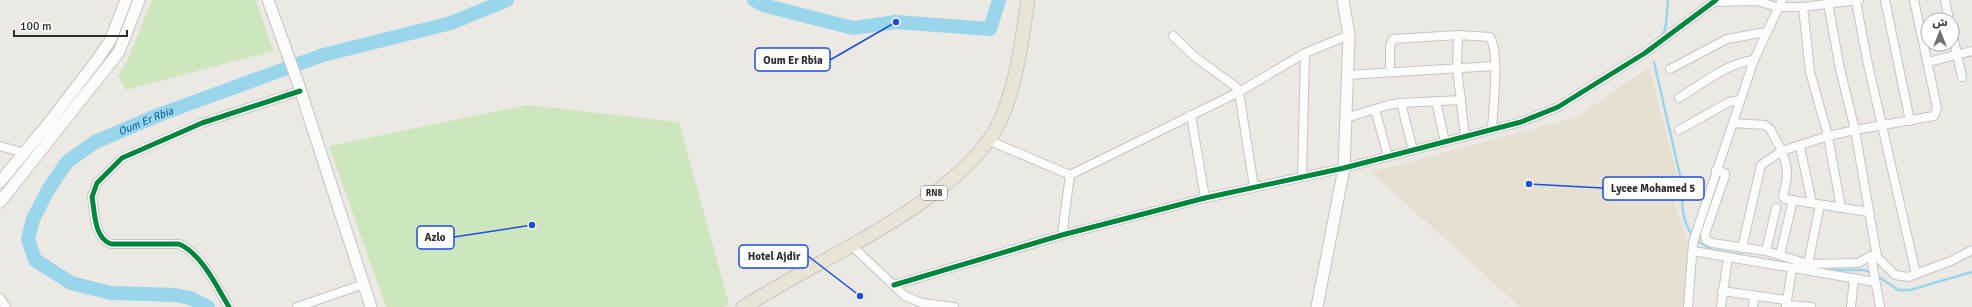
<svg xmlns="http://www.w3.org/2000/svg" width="1972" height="307" font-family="Signika,'Noto Sans Arabic',sans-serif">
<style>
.education{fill:#e6e0d3}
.green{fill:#cee6be}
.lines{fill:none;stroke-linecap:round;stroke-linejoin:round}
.stream{stroke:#99d6ec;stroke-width:2.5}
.river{stroke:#99d6ec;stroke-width:14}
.street-casing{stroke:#c5c4c5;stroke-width:10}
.secondary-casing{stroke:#c5c4c5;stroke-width:13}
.primary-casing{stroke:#c6c5c4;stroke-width:15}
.street{stroke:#fcfcfb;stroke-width:8}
.secondary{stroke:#fcfcfb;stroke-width:11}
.primary{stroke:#e8e4d6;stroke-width:13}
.cycleway-casing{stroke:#fff;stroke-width:8}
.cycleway{stroke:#00873e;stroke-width:5}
.labels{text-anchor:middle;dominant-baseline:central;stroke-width:3.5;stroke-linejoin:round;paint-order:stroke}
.shield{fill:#fff;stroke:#6d6d6d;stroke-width:1}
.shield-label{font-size:9px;font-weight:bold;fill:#2e2e2e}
.water-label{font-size:11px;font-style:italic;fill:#0d6fa3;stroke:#fff}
.leader{fill:none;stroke:#1d4ed8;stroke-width:1.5}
.callout-dot{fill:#1d4ed8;stroke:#fff;stroke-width:1.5}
.callout{fill:#fff;stroke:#1d4ed8;stroke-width:1.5}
.callout-label{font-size:11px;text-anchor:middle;font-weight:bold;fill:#2e2e2e}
</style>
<rect width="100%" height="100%" fill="#ece8e4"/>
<!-- education -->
<polygon class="education" points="1649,67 1677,175 1671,194 1692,253 1682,307 1520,307 1371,172 1577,117"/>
<!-- green -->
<g class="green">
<polygon points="152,0 256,0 273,51 126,90 118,76 127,61"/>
<polygon points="527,105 679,122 729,304 723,307 386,307 329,146"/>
</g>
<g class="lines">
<!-- stream -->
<g class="stream">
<polyline points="1654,42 1664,33 1666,24 1668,0"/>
<path d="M1654,62L1682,184C1682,201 1681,222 1693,236"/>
<polyline points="1696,240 1712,250 1742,255"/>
<polyline points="1827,270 1865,270 1871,273"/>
<polyline points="1876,275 1898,290 1910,290 1972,272"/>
</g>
<!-- river -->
<g class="river">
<polyline points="754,0 763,5 853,28 896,22 990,29 999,0"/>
<path id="s1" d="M208,307L190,298L175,295L111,293L71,283L35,260L28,239L33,219L48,190L67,162L95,142L161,114L323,55L451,23L507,0"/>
</g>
<!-- street casing -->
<g class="street-casing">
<g id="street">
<polyline points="1885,0 1910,121"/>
<polyline points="1945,0 1949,20"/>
<polyline points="1856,1 1867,60 1916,274"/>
<polyline points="1712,2 1757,1 1777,7 1803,7 1859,0"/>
<polyline points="1828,3 1840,69 1855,130 1877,257"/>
<polyline points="1803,7 1810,72 1828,136 1841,208"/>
<polyline points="1952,31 1962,77"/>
<polyline points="1458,35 1457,68 1465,137"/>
<polyline points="1173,36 1195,57 1236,87 1239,92 1254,187"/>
<polyline points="1928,62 1972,51"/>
<polyline points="1670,69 1727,39 1766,32"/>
<path d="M1390,72V46L1393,39L1458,35L1490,37C1500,53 1493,109 1492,129"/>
<polyline points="1348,75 1495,66"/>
<path d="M1679,98C1702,84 1727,63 1754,60"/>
<polyline points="1436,101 1445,142"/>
<polyline points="1401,103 1413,150"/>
<polyline points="1375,109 1388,157"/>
<polyline points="1191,115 1205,198"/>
<polyline points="1346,118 1388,105 1401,103 1461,100"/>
<polyline points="1733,123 1765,125 1770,129 1782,151 1828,136 1855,130 1934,116 1937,108 1914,0"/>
<polyline points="1679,130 1729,102 1740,100"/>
<polyline points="988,140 1070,175 1062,235"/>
<polyline points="0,146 25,153"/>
<polyline points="1800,147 1812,203"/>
<polyline points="1716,170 1725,173 1725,176 1705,234 1706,240 1712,243 1766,251 1808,264 1858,263 1871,256 1877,257 1895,275 1908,277 1951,261 1972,250"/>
<polyline points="1070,175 1239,92 1305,53 1349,35"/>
<polyline points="1302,177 1305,53"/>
<polyline points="852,246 905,296 922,303 954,307"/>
<path d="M1742,248L1761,165L1782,151C1789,171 1788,177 1783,196L1785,199L1869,212"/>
<polyline points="1693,251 1875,282"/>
<polyline points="1766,251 1776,208"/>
<polyline points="1780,255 1793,200"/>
<polyline points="1871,256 1880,307"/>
<polyline points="1808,264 1820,205"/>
<polyline points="894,285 1062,235 1205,198 1344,168 1521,122 1558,107 1645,53 1716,0"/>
<polyline points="1722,291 1786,300"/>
<polyline points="0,298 6,307"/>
<polyline points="1786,305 1811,307"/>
<path d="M229,307C217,287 201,253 179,244H111C94,238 95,213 92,197L97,183L122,158L202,123L300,91"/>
<polyline points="297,307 364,284"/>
<polyline points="1688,307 1693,243 1696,233 1754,60 1782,0"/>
<polyline points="1721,307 1728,257"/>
<polyline points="1753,307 1754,296"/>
<polyline points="1786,307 1792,268"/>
<polyline points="1851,307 1854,278"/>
</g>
</g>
<!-- secondary casing -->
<g class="secondary-casing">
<g id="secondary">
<polyline points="268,0 298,83 371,307"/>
<polyline points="0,182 48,124 97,60 110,41 126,0"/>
<polyline points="0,202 119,52 139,0"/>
<polyline points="1317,307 1344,168 1349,35 1343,0"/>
</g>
</g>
<!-- primary casing -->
<g class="primary-casing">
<path id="primary" d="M743,307C769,292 795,276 822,262C877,232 973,180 1000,121C1017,84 1022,39 1028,0"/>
</g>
<!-- street -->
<use href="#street" class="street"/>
<!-- secondary -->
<use href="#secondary" class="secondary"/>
<!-- primary -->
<use href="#primary" class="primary"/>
<!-- cycleway casing -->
<g class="cycleway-casing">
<g id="cycleway">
<polyline points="894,285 1062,235 1205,198 1344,168 1521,122 1558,107 1645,53 1716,0"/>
<path d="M229,307C217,287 201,253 179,244H111C94,238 95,213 92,197L97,183L122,158L202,123L300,91"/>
</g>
</g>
<!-- cycleway -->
<use href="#cycleway" class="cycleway"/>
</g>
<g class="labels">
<!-- shield labels -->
<rect class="shield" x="921" y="186" width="26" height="14" rx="3"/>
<g class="shield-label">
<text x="934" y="193">RN8</text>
</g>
<!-- water labels -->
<g class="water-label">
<text stroke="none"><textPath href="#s1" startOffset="382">Oum Er Rbia</textPath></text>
</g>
</g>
<!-- callouts -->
<path class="leader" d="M896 22L830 60M1529 184L1603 188M532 225L454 237M860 296L808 256"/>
<g class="callout-dot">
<circle cx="896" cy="22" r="4"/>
<circle cx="1529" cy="184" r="4"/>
<circle cx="532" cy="225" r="4"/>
<circle cx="860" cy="296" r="4"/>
</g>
<g class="callout">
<rect x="755" y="48" width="75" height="23" rx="4"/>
<rect x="1603" y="177" width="101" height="23" rx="4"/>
<rect x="417" y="226" width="37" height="23" rx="4"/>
<rect x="739" y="245" width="69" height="23" rx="4"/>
</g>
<g class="callout-label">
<text x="793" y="64">Oum Er Rbia</text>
<text x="1653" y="192">Lycee Mohamed 5</text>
<text x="435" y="241">Azlo</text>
<text x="774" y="260">Hotel Ajdir</text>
</g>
<!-- north arrow -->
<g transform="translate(1940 32)"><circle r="19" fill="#ffffff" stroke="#ababab"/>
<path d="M0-3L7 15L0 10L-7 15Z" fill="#706f6e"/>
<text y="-6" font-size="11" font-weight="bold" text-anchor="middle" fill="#2e2e2e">ش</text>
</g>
<!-- scale -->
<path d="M14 30v6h113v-6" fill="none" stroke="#2e2e2e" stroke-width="2"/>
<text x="20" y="30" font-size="12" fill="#2e2e2e" stroke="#ffffff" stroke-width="3" paint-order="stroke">100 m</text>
</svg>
